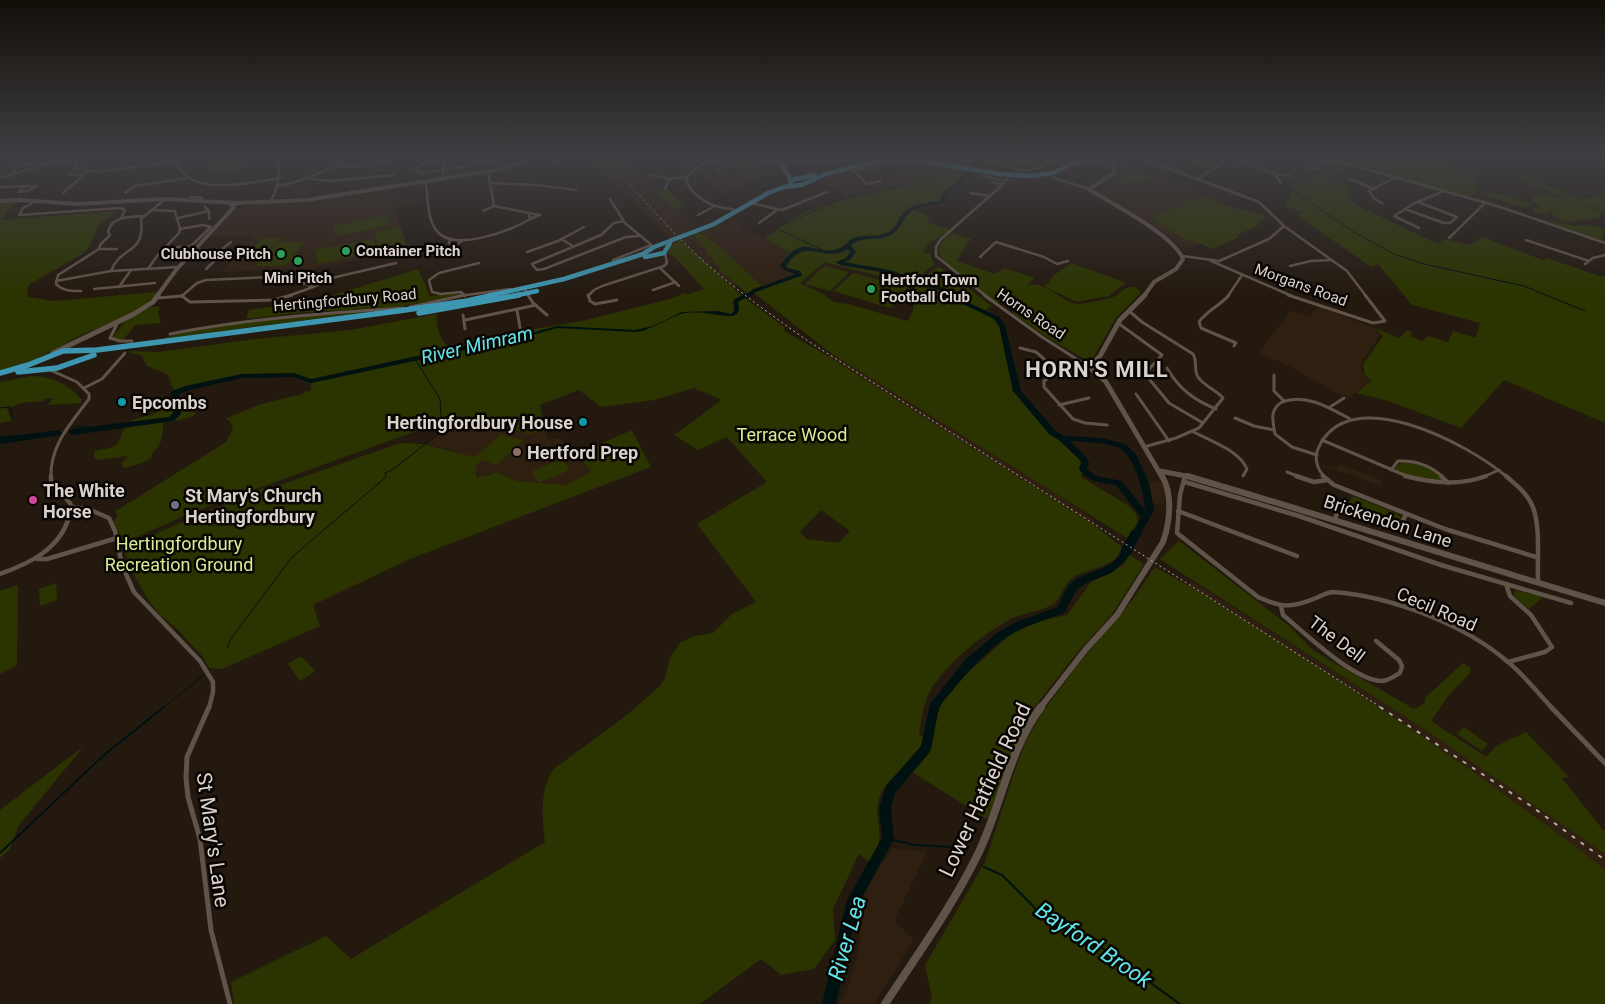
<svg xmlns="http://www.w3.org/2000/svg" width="1605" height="1004" font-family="Roboto,sans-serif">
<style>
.built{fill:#2e1f11;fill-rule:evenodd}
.green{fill:#2b3400;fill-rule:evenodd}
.water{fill:#001112}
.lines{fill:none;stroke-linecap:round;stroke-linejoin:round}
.stream-far1{stroke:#001112;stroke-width:1}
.stream{stroke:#001112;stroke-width:2}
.river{fill:#001112;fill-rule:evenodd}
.street-far3{stroke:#605349;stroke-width:2.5}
.street-far2{stroke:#605349;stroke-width:3}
.street-far1{stroke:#605349;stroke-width:4.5}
.street{stroke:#605349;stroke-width:5}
.secondary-far3{stroke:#605349;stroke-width:4}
.secondary-far2{stroke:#605349;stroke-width:5}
.secondary-far1{stroke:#605349;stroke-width:6}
.secondary{stroke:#605349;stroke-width:8}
.primary{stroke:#4c7b87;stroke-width:4.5}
.highway-far1{stroke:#3e96b0;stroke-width:4.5}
.highway{stroke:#3e96b0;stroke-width:5.5}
.rail-far1{stroke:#b5aca6;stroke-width:1;stroke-dasharray:2 3;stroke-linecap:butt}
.rail{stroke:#b5aca6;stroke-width:2;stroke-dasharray:4 7;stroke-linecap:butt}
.leisure-dot{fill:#2e9e5b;stroke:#090503;stroke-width:2}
.culture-dot{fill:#0f9aa8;stroke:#090503;stroke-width:2}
.education-dot{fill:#8d6e63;stroke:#090503;stroke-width:2}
.hotel-dot{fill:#d1479c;stroke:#090503;stroke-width:2}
.worship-dot{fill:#6b7280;stroke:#090503;stroke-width:2}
.labels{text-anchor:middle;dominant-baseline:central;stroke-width:5;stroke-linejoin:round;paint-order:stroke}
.far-poi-label{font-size:15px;font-weight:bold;fill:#dad2cc;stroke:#090503;text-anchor:start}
.far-street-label{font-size:15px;fill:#dad2cc;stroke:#090503}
.poi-label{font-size:18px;font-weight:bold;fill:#dad2cc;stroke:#090503;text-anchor:start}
.park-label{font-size:18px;fill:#d7ed95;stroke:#090503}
.street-label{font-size:18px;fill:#dad2cc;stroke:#090503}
.water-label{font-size:19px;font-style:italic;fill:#62e5ea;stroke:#090503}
.near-street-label{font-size:21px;fill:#dad2cc;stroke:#090503}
.district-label{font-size:22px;font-weight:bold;letter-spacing:1px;fill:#dad2cc;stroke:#090503}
.near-water-label{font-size:22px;font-style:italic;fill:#62e5ea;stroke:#090503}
</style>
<rect width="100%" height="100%" fill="#23190f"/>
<!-- built -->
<g class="built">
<polygon points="200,155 247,155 245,170 220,172 211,171 204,157 180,162 179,159"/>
<polygon points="585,155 625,155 631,168 638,175 649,183 674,209 698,226 670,239 625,192 587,161"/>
<polygon points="1322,155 1457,155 1430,159 1360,166"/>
<polygon points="741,159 766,161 761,170 782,171 784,174 769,174 745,183 724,194 703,176 703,171 736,176 741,171 732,168 731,165 741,162"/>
<path d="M912,161L942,167L930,178L922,177L910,184L848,197L828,179L830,177L850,172L867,185L887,181H868L857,171L875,164ZM891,166L900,175L878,179L871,173L882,170L879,167Z"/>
<polygon points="1115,162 1227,206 1266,216 1254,228 1237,235 1239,237 1227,243 1212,249 1202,244 1184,250 1176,242 1097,190 1120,174 1119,168 1114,164"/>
<polygon points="311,189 307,197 275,199 279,192"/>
<polygon points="394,189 393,204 418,200 419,202 393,207 410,250 312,269 222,272 253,237 210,237 235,210 252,204 309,201"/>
<polygon points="736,220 743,223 737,227 764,238 788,252 782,268 795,272 797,275 762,286 720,247 699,232 717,224 727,226"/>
<polygon points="693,235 721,268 718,269 737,285 733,287 727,282 680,240"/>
<polygon points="1318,306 1372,327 1380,335 1361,363 1361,371 1369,381 1349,398 1344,394 1340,395 1291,367 1258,353 1291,311 1309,317"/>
<polygon points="832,354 1049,489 1095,520 1091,523 828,356"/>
<polygon points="473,421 495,424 528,434 545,430 548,438 561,439 577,454 591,471 566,485 517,481 497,472 480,477 474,472 476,466 482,460 452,450 423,444 441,431 441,427"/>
<polygon points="1340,464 1382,481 1380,486 1349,474 1323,467 1322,465 1337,469"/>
<polygon points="1161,481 1165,493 1164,505 1153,503 1148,483"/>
<polygon points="1192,581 1426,730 1508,785 1605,854 1605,869 1522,806 1349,688 1187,585"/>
<polygon points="893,848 927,852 894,921 914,940 874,1004 839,1004 851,980 860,942 860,915 864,896 878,869"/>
</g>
<!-- green -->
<g class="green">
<polygon points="950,155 1028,155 1047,160 1040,166 1021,161 1013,168 981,163 977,167 945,161"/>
<polygon points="1175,155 1225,155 1210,169"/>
<polygon points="1418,163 1435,163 1475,174 1477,181 1476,193 1470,197 1386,174 1387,172 1377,166"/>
<polygon points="1345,164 1351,165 1323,178 1349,186 1347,194 1356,205 1438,244 1444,239 1470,245 1482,237 1543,260 1547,258 1602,277 1605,275 1605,423 1504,380 1461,428 1385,400 1356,393 1371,381 1365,375 1363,365 1383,336 1374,328 1399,338 1408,330 1412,333 1410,336 1422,341 1428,336 1448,342 1453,331 1476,338 1480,323 1412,305 1378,264 1371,267 1298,216 1301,212 1284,206 1293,190 1291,186"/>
<path d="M942,167L968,170C959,181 945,188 939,201L917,204L910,208L912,210L923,213L929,218L927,222L950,230L925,246L924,253H930L934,265L909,284L825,262L800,283L825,295L833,302L848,304L908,321L913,311L914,285L918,286L926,283L919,280L939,266L992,306L985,310L997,316L1002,329L1016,391L1045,426L1079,459L1081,462V477L1129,506L1136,514L1138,522L1127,538L832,354L754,293L758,289L795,276L797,274L783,266L788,252L764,238L778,230V227L803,213L848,197L910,184L922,177H930Z"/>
<polygon points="1132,172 1150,178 1140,183 1135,181 1125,185 1113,180"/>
<polygon points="1524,176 1583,200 1605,193 1605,211 1584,204 1601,212 1600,217 1591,220 1575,219 1576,222 1563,221 1551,214 1554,213 1549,211 1547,214 1535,212 1532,209 1540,207 1531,201 1533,197 1541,194 1566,198 1517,178"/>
<polygon points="667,189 685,206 674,209 657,191"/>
<path d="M1496,193C1509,195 1520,201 1532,204L1524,208L1481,194Z"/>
<polygon points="1202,196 1227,206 1266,216 1254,228 1236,235 1239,237 1212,249 1202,244 1187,240 1150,219"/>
<path d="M1477,198C1507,207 1540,222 1571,225C1584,227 1594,223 1605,231L1601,237L1605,242L1475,199Z"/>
<path d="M0,201L14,202L2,220L116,211L98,226L90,246L82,254L30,284L27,289L28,297L54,301L156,292C150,311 102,326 84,334C70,340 57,348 44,355C30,362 15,366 0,370Z"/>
<polygon points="386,215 390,225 336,236 333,226"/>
<polygon points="400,227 406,245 380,250 374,232"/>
<polygon points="699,232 720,247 762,286 754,288 748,294 718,269 720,268 712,260 713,259 707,254 707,251 693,235"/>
<path d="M951,233L972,239L967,243L957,261L995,274L1004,268L1035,278L1026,286C1044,278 1062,303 1078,304C1084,304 1107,299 1113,297C1123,292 1131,279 1141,293L1116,318L1093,358L1086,360L1045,336L1012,313L1020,307L1003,298L996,303L943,260C934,248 941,242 951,233Z"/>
<polygon points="262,238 279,238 267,252 250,252"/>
<polygon points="373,239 377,252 318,264 315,250"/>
<path d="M680,240L742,296L735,299L733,312L739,309L737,303L745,298L785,328L784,331L828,356L1091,523L1122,547C1120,551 1117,558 1114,560C1107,566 1083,571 1072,578C1062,585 1062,599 1052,605C1038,612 1022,613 1009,620C983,633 937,671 927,698C922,710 921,723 919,735L924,737C917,763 890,772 880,796C870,822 891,831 869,862L859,854L833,909L835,940L814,969L781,975L761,959L700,1004H234L231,982L326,936L351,959L545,842C542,818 539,787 555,768L628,714L660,686L665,678L671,655L681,642L695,636L713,633L732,614L756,602L697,524L767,482L727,437L698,450L674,435L722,400L694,388L654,400L601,407L579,390L540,405L545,430L528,434L495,424L473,421L453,424L432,430L430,426L193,512L123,543L114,522L118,514L114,512L226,442L233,429L230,421L225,419L261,404L303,394L304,392L311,390V381L294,375L242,376L188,388L175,393L167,374L147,366L141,355L132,354L129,351L157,352L256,339L350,330L436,314C438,332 439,342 456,352C476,349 495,342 515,339V335L539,328L582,321L670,299L684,293L689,294L704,289L672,254L668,255L671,245ZM821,510L850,531L838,543L807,539L800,532Z"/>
<polygon points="277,242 305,242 286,266 256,266"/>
<polygon points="1072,263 1126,283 1109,296 1077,302 1045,287 1054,275"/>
<polygon points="824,266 849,272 830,291 805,284"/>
<polygon points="418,269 430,296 457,293 458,295 404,306 297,313 246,319 249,310 317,300"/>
<polygon points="853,273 908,287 890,308 833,291"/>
<polygon points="151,307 160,307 158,312 161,323 135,325 123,340 112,338 126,320"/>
<path d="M383,310L160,339C230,317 310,315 383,310Z"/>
<path d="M31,376C51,376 69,384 82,400L81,403L48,405L53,398L45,399L43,401L21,403L7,409L12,421L0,423V382Z"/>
<path d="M178,398L189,401L196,414C186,420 175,420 163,423C163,436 162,445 152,453V457L142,463L126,468L123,467L122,463L128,456L97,460L94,457V452C100,448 110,450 116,445C122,438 122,428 130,422C138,416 150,417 159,411V405L163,402Z"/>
<polygon points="632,430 651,467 410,559 313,605 320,626 222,669 209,668 203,657 178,630 159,614 147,598 132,571 123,548 210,510 251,496 249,493 264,488 266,490 400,443 423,444 475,457 501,434 523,441 496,465 482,460 476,466 475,472 477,477 490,475 497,472 517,481 566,485 591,471 577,454"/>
<polygon points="561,459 570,470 539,483 531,472"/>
<path d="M1403,462C1417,463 1429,467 1441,477V480L1411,476L1397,471L1395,467Z"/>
<path d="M1353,496L1396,513L1401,517L1400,522C1386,529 1363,512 1350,506L1348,504Z"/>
<polygon points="1179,541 1289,626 1314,651 1414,709 1425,703 1425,698 1463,663 1471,668 1469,674 1449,695 1431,721 1486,757 1496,746 1526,732 1569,777 1562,778 1603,830 1605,830 1605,854 1426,730 1160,559"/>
<polygon points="1130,555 1144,564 1113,613 1077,653 1036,705 1023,729 987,819 912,772 932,748 937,716 942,700 962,678 1011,634 1043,620 1067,615 1091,582 1111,573 1123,565"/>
<path d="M1155,567C1205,594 1252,626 1300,656C1405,723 1507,794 1605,869V1004H929L932,997L925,965L985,862L1016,767L1028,737L1044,710L1084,657L1133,599Z"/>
<polygon points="56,583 57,600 40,606 39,589"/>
<polygon points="18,585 17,665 0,674 0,591"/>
<polygon points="1517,590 1520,591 1543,597 1529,609 1515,597 1514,592"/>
<polygon points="299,657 302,657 315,671 300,681 288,664"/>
<polygon points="1464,727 1488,744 1482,751 1457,734"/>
<polygon points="84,746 19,825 10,849 0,858 0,810"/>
</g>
<!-- water -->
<g class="water">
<path d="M762,286L764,288L757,289L753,295L738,301L739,309L737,314L732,316C717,316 700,310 685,313C668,317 654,329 637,332L557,328L522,338L494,340L455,351L452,349L492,339L524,335L557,326L635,330L653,326L682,312L717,311L731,314L735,311L733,302L735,299Z"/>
<polygon points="1132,530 1141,534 1130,555 1120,552"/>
</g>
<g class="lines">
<!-- stream-far1 -->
<g class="stream-far1">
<polyline points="958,155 974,164"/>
<polyline points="950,162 951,157 955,155"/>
<polyline points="1282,183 1352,231 1394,254 1424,264 1524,286 1585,311"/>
<polyline points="822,250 780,230 778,227 839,200 911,184 923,178 931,179 946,166"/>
<polyline points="0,408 10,407 13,420"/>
<polyline points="73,427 85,426 96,429"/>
<polyline points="0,437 35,434"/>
<polyline points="228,647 230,640 292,557 386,477 385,473 392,470 442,431 440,399 415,359"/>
<polyline points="163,708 204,675"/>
</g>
<!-- stream -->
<g class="stream">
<polyline points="888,839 916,845 951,847 964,855"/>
<polyline points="0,853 104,755 164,707"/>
<polyline points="984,867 1002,875 1040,913 1074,928 1180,1004"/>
</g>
<!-- river -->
<g class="river">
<path d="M984,155H990L979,162L960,185L948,193L943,203C932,206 919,205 909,213C901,220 900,232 889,236C876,241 862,236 851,245L856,252L850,260L844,262L890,270L927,283L945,288L963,300L999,317L1005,326L1021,391L1055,430L1064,436L1103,438L1125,444L1135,453L1149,483L1154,510L1126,560L1111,573L1088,582L1077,589L1064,613C1051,618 1038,622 1025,627C990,643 966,674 943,702L939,708L930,752L895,793L891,808L894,839L859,902L836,1004H822L847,900L882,838L879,808L886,786L921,746L930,704L966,659L997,633L1016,622L1058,607C1062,600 1064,590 1071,583C1083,572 1103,572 1115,560C1127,549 1133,531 1141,517L1116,485C1101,483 1088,482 1079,469L1081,463L1080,460L1059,440L1049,434L1013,391L999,326L994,319L959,302L941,290L923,286L887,273L840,265L836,262L846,258L850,252L848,249C823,264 806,235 786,266L788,268L800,271L802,275L801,276L756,292L754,293L751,291L795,274L784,270L780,266C804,229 815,259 840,248C846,245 849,239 856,237C867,234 880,238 890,231C897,227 898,219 903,213C912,203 927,204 939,201C946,187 950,190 958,180C967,171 973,161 984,155ZM1070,441C1086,442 1102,442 1117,447C1135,454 1144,493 1145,510L1122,481C1109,478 1097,479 1087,469L1089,463L1086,457Z"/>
<polygon points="463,346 466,346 466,350 311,383 293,377 242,378 190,390 179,394 181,414 174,421 72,435 68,432 72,429 169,417 173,413 171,393 172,391 185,386 242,374 294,373 311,379"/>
<polygon points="58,430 62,433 61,435 0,444 0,438"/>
</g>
<!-- street-far3 -->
<g class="street-far3">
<path d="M175,155C177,161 178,168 183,173C201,194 256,182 280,178"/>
<polyline points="832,155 835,159"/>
<polyline points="1133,155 1259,202 1284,226 1347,271 1366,296"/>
<polyline points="1317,155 1497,206 1605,243"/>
<polyline points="276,156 297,155 342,161"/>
<polyline points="1229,156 1275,174 1281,183"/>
<polyline points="18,158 20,155"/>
<path d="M731,159C714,162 692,162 686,181C695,199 713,208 733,209"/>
<polyline points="77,160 77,168 96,172 177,161"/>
<polyline points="444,160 424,164 416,168 418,172 423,173 473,165 478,161 474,155"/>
<polygon points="557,160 558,162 554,161"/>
<polyline points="557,160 564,155"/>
<polyline points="636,160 641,155"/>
<polyline points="478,161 486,161 507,155"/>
<polyline points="1107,163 1128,155"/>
<polyline points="38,164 40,159 46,155"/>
<polyline points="76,167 69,175 84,174"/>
<polyline points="335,167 368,166 403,157"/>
<polyline points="682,167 691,165 699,167"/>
<polyline points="1309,167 1319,170"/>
<polyline points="1315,168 1324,162 1322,159 1325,157"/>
<polyline points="847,169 854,171 867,184 881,181"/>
<path d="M1014,169C1032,173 1043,168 1056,155"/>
<polyline points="854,171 872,166 878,169"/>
<polyline points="15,172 14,169 18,166 37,163"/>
<polyline points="717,172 724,165 733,166"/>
<polyline points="649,174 669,179 665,189"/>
<polyline points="1275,174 1291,176"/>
<polyline points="984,176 1000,180"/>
<polyline points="1051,177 1089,189"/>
<polyline points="0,178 46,164 122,155"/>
<polyline points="443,178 444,155"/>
<polyline points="311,179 331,181 394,175"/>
<polyline points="669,179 687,177"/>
<polyline points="1197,179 1214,169 1229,155"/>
<polyline points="1350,179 1374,189"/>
<path d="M425,181C429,196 426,216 436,230C452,253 511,231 530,219L529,213L494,206L488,171"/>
<polyline points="992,182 1003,184"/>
<polyline points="490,183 537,185 576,190"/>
<path d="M278,186C306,181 328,170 352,155"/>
<polyline points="0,187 37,186 28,191 19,192 24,186"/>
<polyline points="63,193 87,172"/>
<polyline points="125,193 135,186 188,178"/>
<polyline points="970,193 990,196"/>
<polyline points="191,197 202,198"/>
<polyline points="610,199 625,223 654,247"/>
<path d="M270,202C280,187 280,172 276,155"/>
<polyline points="751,203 782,210 827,192"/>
<polyline points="1382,203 1375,199 1369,191 1396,177"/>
<polyline points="31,204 23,208 19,215 120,208 125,210 121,218"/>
<polyline points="205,207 209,211 209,219"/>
<polyline points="1405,209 1444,223 1450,223 1457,217 1418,202"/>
<polyline points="483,211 494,206"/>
<polyline points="529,213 540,215 530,219"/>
<polyline points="698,215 713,207"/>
<polyline points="178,218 209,211"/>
<polyline points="624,221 614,223 601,235 532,264 537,270 544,269 626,237 639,236"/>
<polyline points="759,223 777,210"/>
<polyline points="1419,228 1394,216 1415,203 1444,191"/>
<polyline points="1449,238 1485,203"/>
<polyline points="561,239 573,246"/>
<polyline points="450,240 449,243 454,246 462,241"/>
<polyline points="1526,240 1589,261"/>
<polyline points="166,248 191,246 211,227 203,225 180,229"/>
<polyline points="99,249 117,249"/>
<polyline points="194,250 221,250"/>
<polyline points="527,252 558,241 584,227"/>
<polyline points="1183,256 1219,261 1269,239 1284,226"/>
<polyline points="980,257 996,242 1044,257 1057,264 1068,261"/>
<polyline points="613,260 651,245"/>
<polyline points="1211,261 1292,296"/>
<polyline points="1585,264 1593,258 1605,255"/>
<polyline points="1290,266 1311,261 1332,260"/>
<polyline points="660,268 679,286"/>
<polyline points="148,269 157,256 179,233 180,229 175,211 151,210"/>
<polyline points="206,269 222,254 221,250 231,242"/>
<path d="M111,271C121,245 145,256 141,219L165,199"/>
<polyline points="56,281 111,271 178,267"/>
<polyline points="119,287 131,270"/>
<polyline points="313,287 336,277 396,263"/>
<polyline points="94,289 155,283"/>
<polyline points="525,289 529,296"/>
<polyline points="653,290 676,282"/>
<path d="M81,291C71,291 63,291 56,284L58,275L99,249L100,245L110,235L108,231C113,216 130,217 143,216"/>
<polyline points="180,296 182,296"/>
<polyline points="182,296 197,283 206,280 295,276 298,281 313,287 288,296"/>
<polyline points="459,296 511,289"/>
<polyline points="465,296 461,292 441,294 432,292 429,280 439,273 479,263"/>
<polyline points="588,296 594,290 602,286 664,266 667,263 665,252"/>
<polyline points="986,296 936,256 936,247 940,240 1001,186 1010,175"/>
<polyline points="1228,296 1242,275"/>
</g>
<!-- street-far2 -->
<g class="street-far2">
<polyline points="183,295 182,296 190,302 273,300 292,295"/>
<polyline points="528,295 533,303 547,315"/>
<polyline points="588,295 590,301 595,304 617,300"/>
<polyline points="984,295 1042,337 1089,367"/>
<path d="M1229,295C1220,306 1207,310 1199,322L1201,328L1236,343L1234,346"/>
<polyline points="1288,295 1373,323 1385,321 1365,295"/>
<polyline points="157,298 182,296"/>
<polyline points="410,307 465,295"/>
<polyline points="517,310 520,328"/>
<path d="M1129,311L1142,322L1193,354C1198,362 1193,369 1198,377C1204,386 1216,390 1223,398L1199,428L1176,438L1144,447"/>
<polyline points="463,315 465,329"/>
<polyline points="465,320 536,305"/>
<polyline points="118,322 110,338 120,341 132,341"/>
<polyline points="1118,323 1162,355 1142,377"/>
<path d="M170,334C247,319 324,313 403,308"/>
<polyline points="1020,348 1036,352 1060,373"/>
<polyline points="1089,367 1049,377 1044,381 1044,387 1073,419 1085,423 1107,425"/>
<path d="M1167,368C1179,389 1194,400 1216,409"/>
<path d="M50,370L77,382L89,394V399C71,423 50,445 51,477"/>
<polyline points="1274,375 1274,391 1284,401"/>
<polyline points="1150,380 1169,403 1203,423"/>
<polyline points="84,388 102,379 125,353"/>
<polyline points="1136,394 1169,441"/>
<polyline points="1059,405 1089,398"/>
<polyline points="1330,407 1344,398"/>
<polyline points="1235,418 1254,426 1274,430"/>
<path d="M1192,431C1210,441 1239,450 1247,469L1243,476"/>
<polyline points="1322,440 1409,477"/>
<path d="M1317,455L1292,447L1275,434C1274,428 1272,420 1273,414C1274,409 1278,404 1282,402C1306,393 1330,408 1350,419"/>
<path d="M1391,470L1398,461C1415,460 1430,465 1443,477"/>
<polyline points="1287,472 1300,477"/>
<path d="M1325,477C1317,470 1314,458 1318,449C1348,379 1470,445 1507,477"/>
<polyline points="1483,477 1499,470"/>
</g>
<!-- street-far1 -->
<g class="street-far1">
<path d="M1185,476L1180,495L1177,533L1258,597C1282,608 1292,608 1316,598C1321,596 1327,592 1333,592C1390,596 1464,624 1508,662C1524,675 1538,693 1552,708"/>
<polyline points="1296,476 1314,482 1327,480"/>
<polyline points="1323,476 1334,485 1445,529 1536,557"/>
<path d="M1405,476C1433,483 1459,486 1486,476"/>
<polyline points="1441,476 1448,483"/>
<path d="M1506,476C1515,484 1527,493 1532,505C1541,525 1537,559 1538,581"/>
<polyline points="1185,482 1299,516 1441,565 1571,603"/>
<polyline points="72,507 88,509 109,518 115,531 122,565 134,592 200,661 213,682 213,692 209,708"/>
<polyline points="1178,511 1297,556"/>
<path d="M1335,519L1338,511C1362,506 1377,530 1401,525L1406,514"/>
<polyline points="37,559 47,559 117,538"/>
<path d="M0,574C28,564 58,550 68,520C71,514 74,507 69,502C65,496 56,491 51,487V476"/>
<polyline points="1506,584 1510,596 1531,615 1552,647 1545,652 1508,662"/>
<path d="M1281,606L1283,615C1305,633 1354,681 1382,681C1388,681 1395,676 1400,673L1402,666L1399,660L1376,641"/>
</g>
<!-- street -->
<g class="street">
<polyline points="209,707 187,757 186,778 188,797 200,839 211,930 230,1004"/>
<polyline points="1551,707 1605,763"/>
</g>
<!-- secondary-far3 -->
<g class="secondary-far3">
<path d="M1094,157L1113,167L1115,173L1089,189C1113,205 1173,234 1183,259L1176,269L1154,282L1144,296"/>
<polyline points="781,163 901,155"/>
<polyline points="0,201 21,200 78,204 165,199 236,203"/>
<polyline points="231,205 238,203 307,200 497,170 518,164 533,155"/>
<polyline points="157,296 176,270 234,207"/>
</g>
<!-- secondary-far2 -->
<g class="secondary-far2">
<polyline points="1145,295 1120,320 1100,356 1089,367 1106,382 1162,477"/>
<polyline points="53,353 134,314 153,302 158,295"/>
<polyline points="1160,471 1191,477"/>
</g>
<!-- secondary-far1 -->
<g class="secondary-far1">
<path d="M1187,476C1327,517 1465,561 1605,603"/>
<path d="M1040,708L1086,649L1117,615L1163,542C1170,522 1173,494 1162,476"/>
</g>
<!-- secondary -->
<path class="secondary" d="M885,1004C917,955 952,907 978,854C1001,807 1009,749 1041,707"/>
<!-- primary -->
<path class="primary" d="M682,155C715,156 748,154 781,163L791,180"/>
<!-- highway-far1 -->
<g class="highway-far1">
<polyline points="1070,155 1083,162"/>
<polyline points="790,182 795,179 815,175"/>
<polyline points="645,257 664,253 670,243"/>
<polyline points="488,296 564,279 643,254 654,247 714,224 768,193 784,187 801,185 826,174 864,164 891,160 915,160 1000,174 1029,176 1053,173 1071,164 1093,159 1091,155"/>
<polyline points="513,296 537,291"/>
</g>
<!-- highway -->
<g class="highway">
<polyline points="419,313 519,295"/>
<polyline points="18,372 57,368 94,355"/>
<polyline points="0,373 28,365 63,351 97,350 398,311 467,301 494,295"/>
</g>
<!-- rail-far1 -->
<path class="rail-far1" d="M603,155C637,192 670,232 708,265C740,293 774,317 808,341L1382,708"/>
<!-- rail -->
<polyline class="rail" points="1380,707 1531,806 1605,860"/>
</g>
<!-- sky -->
<linearGradient id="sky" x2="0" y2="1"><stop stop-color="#130e08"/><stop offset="0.53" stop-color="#3f3e42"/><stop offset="1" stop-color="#3f3e42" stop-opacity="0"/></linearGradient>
<rect width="1605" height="295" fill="url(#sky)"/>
<!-- markers -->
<g class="leisure-dot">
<circle cx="346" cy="251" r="5"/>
<circle cx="281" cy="254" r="5"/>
<circle cx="298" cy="261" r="5"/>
<circle cx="871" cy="289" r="5"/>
</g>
<g class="culture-dot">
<circle cx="122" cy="402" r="5"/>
<circle cx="583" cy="422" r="5"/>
</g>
<circle class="education-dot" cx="517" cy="452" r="5"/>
<circle class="hotel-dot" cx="33" cy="500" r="5"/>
<circle class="worship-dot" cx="175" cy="505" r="5"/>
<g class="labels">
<!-- far-poi labels -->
<g class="far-poi-label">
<text x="356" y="251">Container Pitch</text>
<text x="271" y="254" text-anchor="end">Clubhouse Pitch</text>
<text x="298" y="278" text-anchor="middle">Mini Pitch</text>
<text x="881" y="280">Hertford Town<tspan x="881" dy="17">Football Club</tspan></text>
</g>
<!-- far-street labels -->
<g class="far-street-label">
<text transform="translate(1301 285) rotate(20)">Morgans Road</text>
<text transform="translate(345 300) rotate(-5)">Hertingfordbury Road</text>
<text transform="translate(1031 314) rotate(34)">Horns Road</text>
</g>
<!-- poi labels -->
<g class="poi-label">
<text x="132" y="402">Epcombs</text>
<text x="573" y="422" text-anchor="end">Hertingfordbury House</text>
<text x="527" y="452">Hertford Prep</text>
<text x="43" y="490">The White<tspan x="43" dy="21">Horse</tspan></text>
<text x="185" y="495">St Mary's Church<tspan x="185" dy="21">Hertingfordbury</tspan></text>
</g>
<!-- park labels -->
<g class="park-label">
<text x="792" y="434">Terrace Wood</text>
<text x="179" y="543">Hertingfordbury<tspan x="179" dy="21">Recreation Ground</tspan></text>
</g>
<!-- street labels -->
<g class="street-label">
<text transform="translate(1388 521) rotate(18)">Brickendon Lane</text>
<text transform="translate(1437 609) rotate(23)">Cecil Road</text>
<text transform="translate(1337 639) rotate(37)">The Dell</text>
</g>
<!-- water labels -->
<g class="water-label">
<text transform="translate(477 345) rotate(-13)">River Mimram</text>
</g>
<!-- near-street labels -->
<g class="near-street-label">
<text transform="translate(985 790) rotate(-65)">Lower Hatfield Road</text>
<text transform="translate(213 840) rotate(82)">St Mary's Lane</text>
</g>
<!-- district labels -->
<g class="district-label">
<text x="1097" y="369">HORN'S MILL</text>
</g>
<!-- near-water labels -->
<g class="near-water-label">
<text transform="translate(847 938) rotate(-74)">River Lea</text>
<text transform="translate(1094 945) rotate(34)">Bayford Brook</text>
</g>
</g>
</svg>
